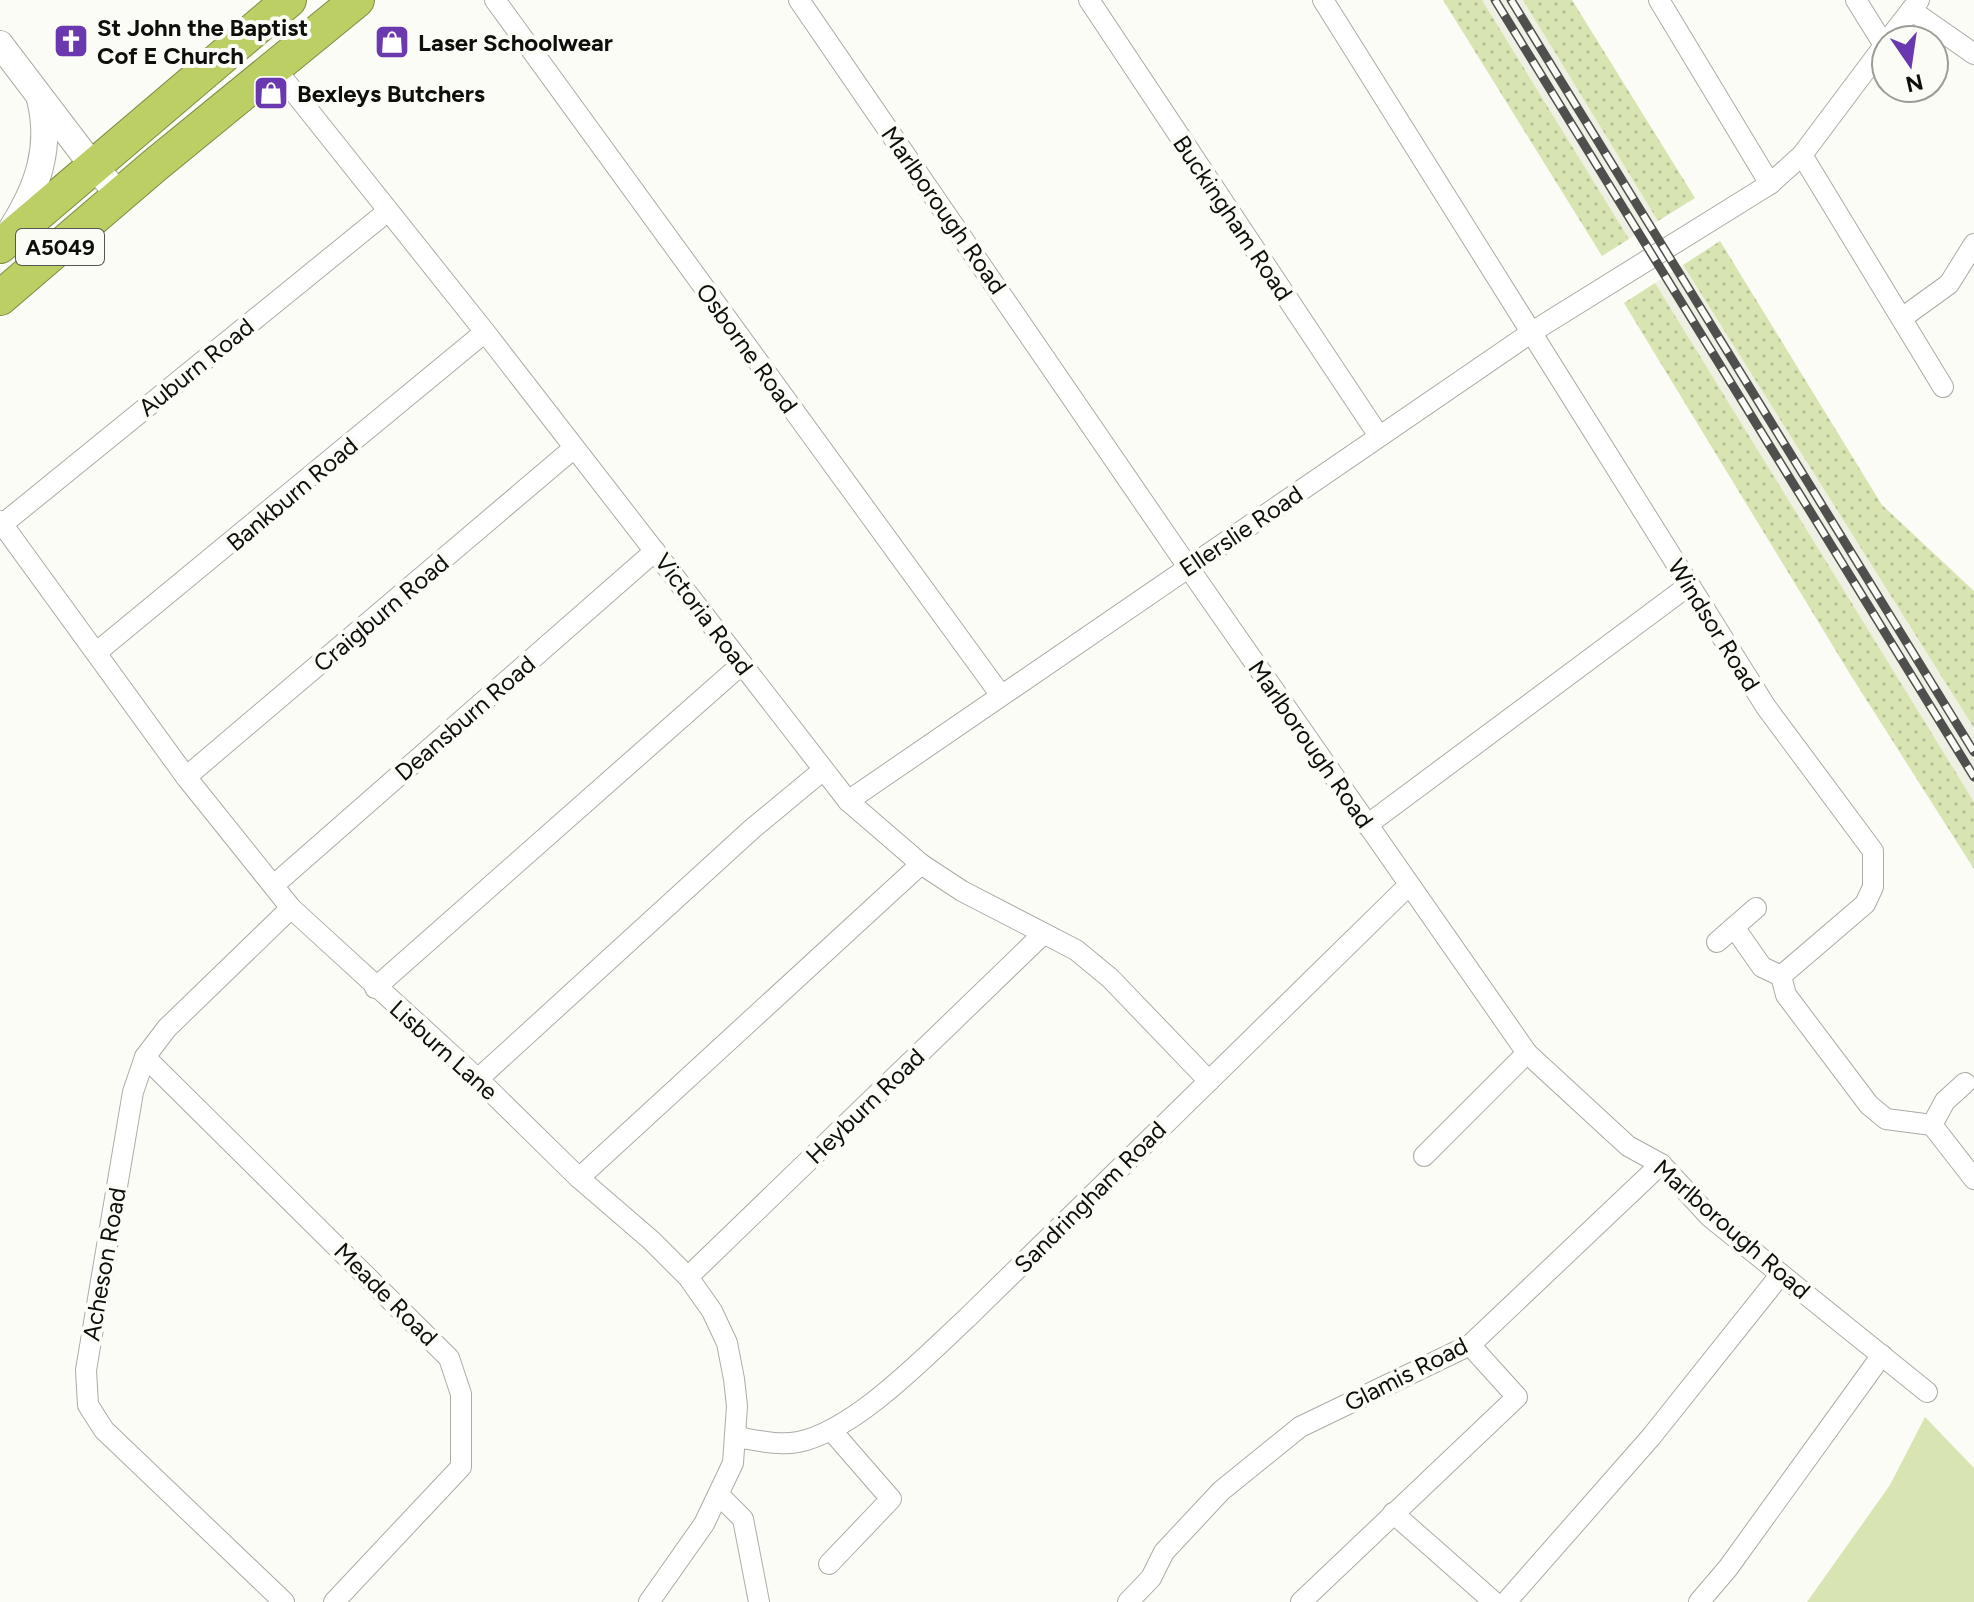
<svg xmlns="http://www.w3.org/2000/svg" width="1974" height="1602" font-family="Figtree,sans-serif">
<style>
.built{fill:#edf0e2}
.grass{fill:url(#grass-dots)}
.garden{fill:#d8e4b1}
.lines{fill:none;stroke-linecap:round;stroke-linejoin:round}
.street-casing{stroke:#abaca6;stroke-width:22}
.secondary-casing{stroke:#abaca6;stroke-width:28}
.highway-casing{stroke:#7e8c46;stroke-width:36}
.street{stroke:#fff;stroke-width:20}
.secondary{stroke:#fff;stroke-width:26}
.highway{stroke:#bbcf65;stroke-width:34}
.rail-casing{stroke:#4f504d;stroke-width:9}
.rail{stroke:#fafcf5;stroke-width:6;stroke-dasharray:18;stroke-linecap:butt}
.labels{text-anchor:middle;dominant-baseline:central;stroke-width:8;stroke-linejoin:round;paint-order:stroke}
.shield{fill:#fafcf5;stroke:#555653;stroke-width:2}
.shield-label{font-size:22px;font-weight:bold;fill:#0e0f0d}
.poi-label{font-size:24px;font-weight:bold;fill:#0e0f0d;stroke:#fafcf5;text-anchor:start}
.street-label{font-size:24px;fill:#0e0f0d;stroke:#fafcf5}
</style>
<defs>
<pattern id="grass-dots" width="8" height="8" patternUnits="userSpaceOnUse" patternTransform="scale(2)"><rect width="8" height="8" fill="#d8e4b1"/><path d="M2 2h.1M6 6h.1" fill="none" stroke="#b8c297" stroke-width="1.8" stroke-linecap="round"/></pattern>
</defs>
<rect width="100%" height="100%" fill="#fafcf5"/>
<!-- built -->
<g class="built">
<polygon points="1482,0 1523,0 1658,221 1629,239"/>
<polygon points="1683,265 1974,728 1974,802 1655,283"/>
</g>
<!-- grass -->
<g class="grass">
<polygon points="1443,0 1482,0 1629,239 1602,256"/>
<polygon points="1523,0 1572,0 1695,198 1658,221"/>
<polygon points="1720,241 1882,505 1974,591 1974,728 1683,265"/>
<polygon points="1655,283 1974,802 1974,869 1850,674 1624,303"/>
</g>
<!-- garden -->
<polygon class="garden" points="1925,1417 1974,1468 1974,1602 1807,1602 1890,1485"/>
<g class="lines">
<!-- street casing -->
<g class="street-casing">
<g id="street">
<polyline points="495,0 1000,694"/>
<polyline points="799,0 1188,567 1527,1053 1628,1146 1661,1164 1710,1217 1927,1392"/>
<polyline points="1089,0 1379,436"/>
<polyline points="1323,0 1766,707 1873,851 1873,887 1865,904 1781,976 1786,995 1869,1105 1886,1119 1932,1125 1974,1179"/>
<polyline points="1659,0 1770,184"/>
<polyline points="1856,0 1884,45"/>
<polyline points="1911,10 1974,54"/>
<polyline points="1888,40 1919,0"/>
<polyline points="274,67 485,332 848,801 921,864 962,891 1076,950 1110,978 1209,1081"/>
<polyline points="1802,155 1943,387"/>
<polyline points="1902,318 1949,284 1974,244"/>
<polyline points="0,521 186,777 291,908 478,1079 579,1178 652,1241 688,1277 712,1311 727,1343 734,1379 737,1406 733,1463 704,1524 649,1602"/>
<polyline points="4,523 388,211"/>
<polyline points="97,652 485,332"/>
<polyline points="186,777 574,448"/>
<polyline points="848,801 1532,332 1770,184 1802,155 1886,43"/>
<polyline points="1367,825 1688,586"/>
<polyline points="274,885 655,551"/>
<polyline points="1734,927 1762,967 1781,976"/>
<polyline points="1717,942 1756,908"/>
<polyline points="375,988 742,664"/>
<polyline points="145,1057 449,1358 461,1394 461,1467 334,1602"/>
<polyline points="478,1079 752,829 822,771"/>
<polyline points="1932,1125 1945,1101 1965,1083"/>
<polyline points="1424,1156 1527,1053"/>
<polyline points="579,1178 921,864"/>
<polyline points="688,1277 1042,935"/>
<path d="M736,1437C756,1440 778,1446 798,1442C854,1431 925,1357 967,1318L1409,885"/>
<polyline points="720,1496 743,1519 759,1602"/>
<polyline points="1393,1513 1494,1602"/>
<polyline points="829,1564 891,1499 831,1430"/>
<polyline points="284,1602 104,1430 88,1405 86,1370 133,1092 145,1057 167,1028 291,908"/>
<polyline points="1128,1602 1151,1578 1164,1552 1221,1491 1300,1427 1470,1345 1661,1164"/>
<polyline points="1301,1602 1517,1397 1470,1345"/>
<polyline points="1506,1602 1651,1437 1781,1274"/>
<polyline points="1699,1602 1728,1568 1882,1355"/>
</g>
</g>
<!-- secondary casing -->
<g class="secondary-casing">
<g id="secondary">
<polyline points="0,44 92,165 120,195"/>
<path d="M12,228C38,187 52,147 40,99"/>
</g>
</g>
<!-- highway casing -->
<g class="highway-casing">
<g id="highway">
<polyline points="0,246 289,0"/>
<polyline points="0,298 154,166 357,0"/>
</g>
</g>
<!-- street -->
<use href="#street" class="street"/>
<!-- secondary -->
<use href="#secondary" class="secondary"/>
<!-- highway -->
<use href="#highway" class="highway"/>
<!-- rail casing -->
<g class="rail-casing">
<g id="rail">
<polyline points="1495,0 1974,777"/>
<polyline points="1511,0 1974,752"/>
</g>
</g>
<!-- rail -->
<use href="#rail" class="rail"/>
</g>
<!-- icons -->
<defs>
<g id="church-square" transform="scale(1.8)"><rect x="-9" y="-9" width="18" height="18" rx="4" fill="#6a38af" stroke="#fafcf5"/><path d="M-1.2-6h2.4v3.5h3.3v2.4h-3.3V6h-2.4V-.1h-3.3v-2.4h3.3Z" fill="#fff"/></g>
<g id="shop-square" transform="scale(1.8)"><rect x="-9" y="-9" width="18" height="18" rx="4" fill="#6a38af" stroke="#fafcf5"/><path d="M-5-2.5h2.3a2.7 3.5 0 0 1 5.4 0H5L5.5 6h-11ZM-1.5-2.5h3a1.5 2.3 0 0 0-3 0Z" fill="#fff"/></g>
</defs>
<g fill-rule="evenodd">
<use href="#church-square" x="71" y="41"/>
<use href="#shop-square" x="392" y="42"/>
<use href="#shop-square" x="271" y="93"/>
</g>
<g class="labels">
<!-- shield labels -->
<rect class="shield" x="16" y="229" width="88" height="36" rx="6"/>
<g class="shield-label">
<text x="60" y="247">A5049</text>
</g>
<!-- poi labels -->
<g class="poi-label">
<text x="97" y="27">St John the Baptist<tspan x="97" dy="28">Cof E Church</tspan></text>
<text x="418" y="42">Laser Schoolwear</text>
<text x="297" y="93">Bexleys Butchers</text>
</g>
<!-- street labels -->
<g class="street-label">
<text transform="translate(944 210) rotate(55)">Marlborough Road</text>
<text transform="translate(1233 218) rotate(56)">Buckingham Road</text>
<text transform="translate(747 348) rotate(54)">Osborne Road</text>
<text transform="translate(196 367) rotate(-39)">Auburn Road</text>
<text transform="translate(292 494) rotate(-40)">Bankburn Road</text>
<text transform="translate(1241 531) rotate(-34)">Ellerslie Road</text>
<text transform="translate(381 613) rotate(-40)">Craigburn Road</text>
<text transform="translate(704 614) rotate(53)">Victoria Road</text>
<text transform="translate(1714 625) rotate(58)">Windsor Road</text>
<text transform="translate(465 718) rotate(-41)">Deansburn Road</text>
<text transform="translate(1311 744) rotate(55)">Marlborough Road</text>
<text transform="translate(444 1050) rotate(42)">Lisburn Lane</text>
<text transform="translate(865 1106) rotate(-44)">Heyburn Road</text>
<text transform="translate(1090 1197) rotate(-45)">Sandringham Road</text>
<text transform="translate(1732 1229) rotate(41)">Marlborough Road</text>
<text transform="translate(104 1264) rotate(-80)">Acheson Road</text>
<text transform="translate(386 1294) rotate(45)">Meade Road</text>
<text transform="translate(1406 1374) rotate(-27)">Glamis Road</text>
</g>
</g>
<!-- north arrow -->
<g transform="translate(1910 64) rotate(167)"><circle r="38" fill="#fafcf5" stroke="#9c9d98" stroke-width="2"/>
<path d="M0-6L14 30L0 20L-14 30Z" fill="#6a38af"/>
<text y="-12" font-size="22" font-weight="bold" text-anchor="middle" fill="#0e0f0d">N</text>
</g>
</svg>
